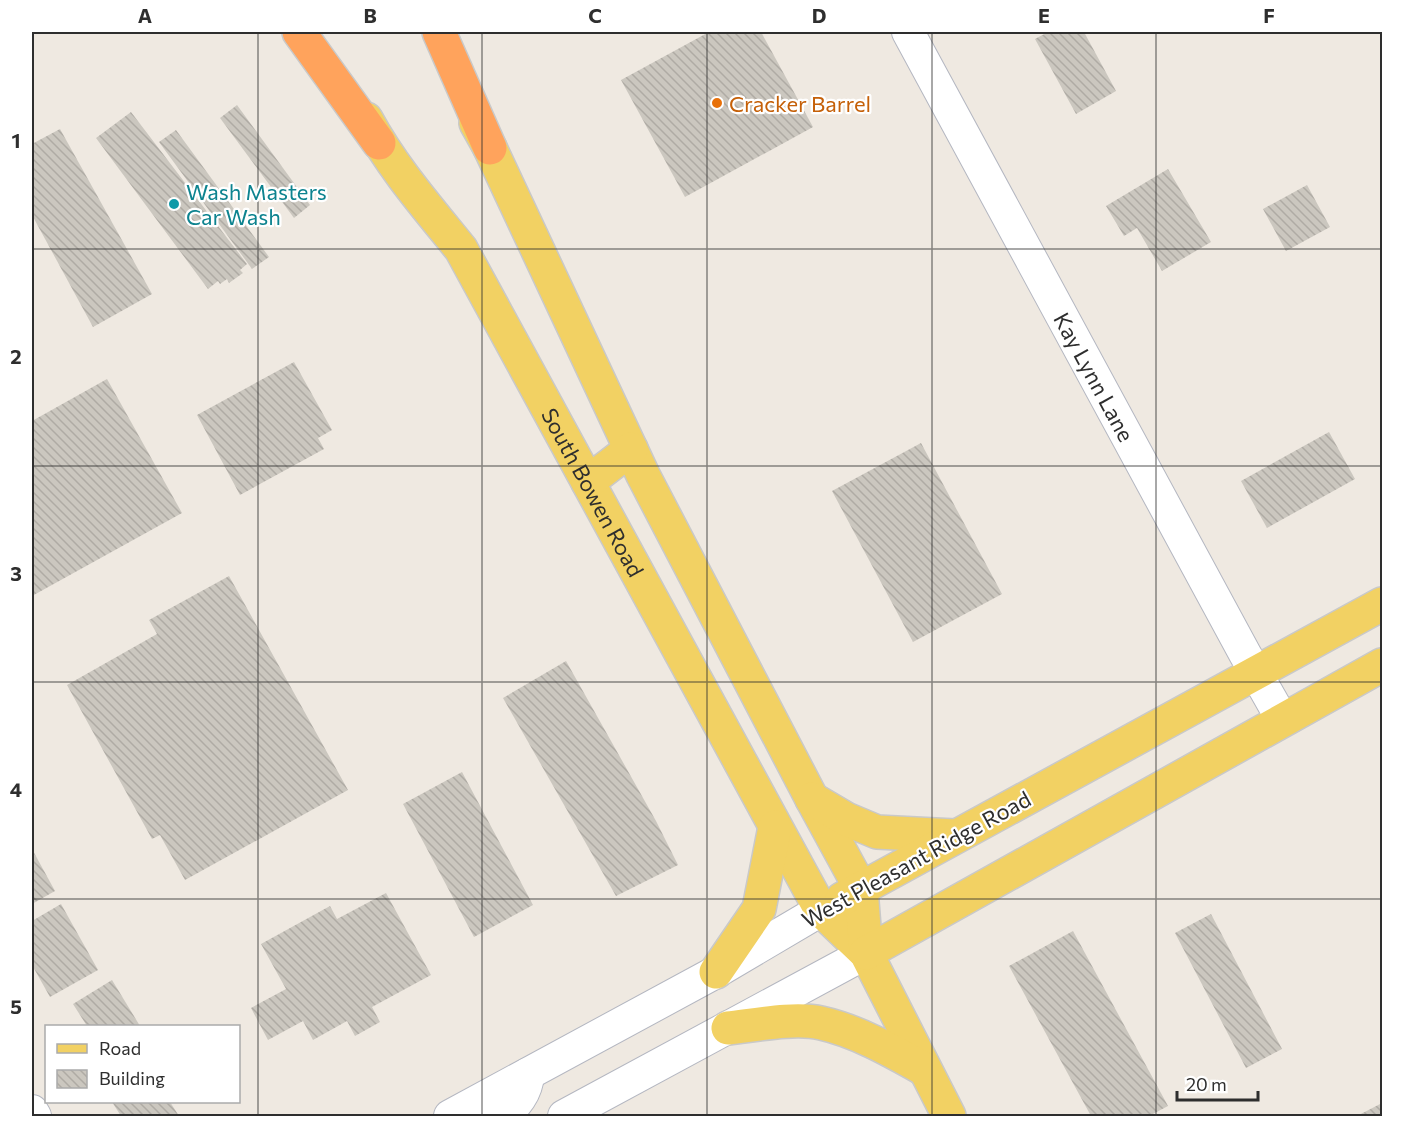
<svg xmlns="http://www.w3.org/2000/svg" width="1414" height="1148" font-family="Commissioner,sans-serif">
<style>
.building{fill:url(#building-back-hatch)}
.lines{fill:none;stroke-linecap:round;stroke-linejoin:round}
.minor-casing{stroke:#b4b7c1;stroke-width:34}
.major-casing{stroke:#c9c9c9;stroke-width:36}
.highway-casing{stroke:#c9c9c9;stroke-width:36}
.minor{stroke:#fff;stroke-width:32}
.major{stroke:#f2d163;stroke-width:33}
.highway{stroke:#ffa35c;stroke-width:33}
.grid{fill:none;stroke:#2e2e2e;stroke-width:1.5;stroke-opacity:0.55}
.food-dot{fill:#e8710a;stroke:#fff;stroke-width:2}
.culture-dot{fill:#0f9aa8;stroke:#fff;stroke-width:2}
.labels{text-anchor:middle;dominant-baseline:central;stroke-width:4.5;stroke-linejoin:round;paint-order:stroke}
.food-label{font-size:22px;fill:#c56008;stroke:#fff;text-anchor:start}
.culture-label{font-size:22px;fill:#0d838f;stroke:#fff;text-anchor:start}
.street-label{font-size:22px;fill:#2e2e2e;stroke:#fff}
.neatline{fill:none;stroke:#2e2e2e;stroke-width:2}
.grid-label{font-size:20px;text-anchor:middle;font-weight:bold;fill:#2e2e2e}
</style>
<defs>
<pattern id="building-back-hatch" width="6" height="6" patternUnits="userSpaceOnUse" patternTransform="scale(1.5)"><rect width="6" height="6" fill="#cbc7bf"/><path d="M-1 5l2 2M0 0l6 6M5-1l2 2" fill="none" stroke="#afaba4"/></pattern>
</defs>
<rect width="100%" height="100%" fill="#efe9e1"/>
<!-- building -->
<g class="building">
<polygon points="709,32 761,32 813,127 685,197 621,80"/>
<polygon points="1048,32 1084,32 1116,91 1076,114 1035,39"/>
<polygon points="237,105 310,205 294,218 220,118"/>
<polygon points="131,112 247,264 240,270 243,273 229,283 227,279 220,284 218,281 208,289 96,138"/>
<polygon points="60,129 152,294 93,327 32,215 32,144"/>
<polygon points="176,130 269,257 252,269 159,142"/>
<polygon points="1168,169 1211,242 1162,271 1137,228 1124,236 1106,206"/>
<polygon points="1307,185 1330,227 1286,251 1263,209"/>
<polygon points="294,362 332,430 318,438 324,449 240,495 197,415"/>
<polygon points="107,379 182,513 32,596 32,421"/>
<polygon points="1329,432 1355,479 1267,528 1241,481"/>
<polygon points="921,443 1002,594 913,642 832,491"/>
<polygon points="229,576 348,790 185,880 160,835 152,839 67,685 157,634 149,620"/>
<polygon points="566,661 656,821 678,865 616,896 503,698"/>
<polygon points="462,772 533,905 474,937 403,804"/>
<polygon points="32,849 55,891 32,904"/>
<polygon points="386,893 431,975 372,1007 380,1022 355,1036 347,1021 313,1040 303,1021 268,1040 251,1008 286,989 261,944 330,906 337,919"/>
<polygon points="61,904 98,970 50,997 32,965 32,921"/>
<polygon points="1211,914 1282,1049 1246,1068 1175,933"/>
<polygon points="1073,931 1168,1106 1149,1116 1091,1116 1009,966"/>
<polygon points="112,980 140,1026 87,1026 73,1004"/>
<polygon points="112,1102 170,1102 179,1116 121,1116"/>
<polygon points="1382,1103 1382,1116 1357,1116"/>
</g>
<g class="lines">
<!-- minor casing -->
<g class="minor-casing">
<g id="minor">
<path id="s1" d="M908,32L1245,654L1282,719"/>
<polyline points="32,1111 35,1116"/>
<polyline points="450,1116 716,972 821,910"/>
<path d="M501,1116C516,1107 527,1092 528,1074"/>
<polyline points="564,1116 866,953"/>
</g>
</g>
<!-- major casing -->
<g class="major-casing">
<g id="major">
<path id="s2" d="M366,119C392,167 427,207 461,249L821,910L866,953L949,1116"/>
<polyline points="476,123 490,148 643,475 812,799 861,889 866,953"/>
<polyline points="588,482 631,449"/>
<polyline points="812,799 846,819 877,832 955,836"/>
<polyline points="842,899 1382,604"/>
<polyline points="866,953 1382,665"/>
<polyline points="716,972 759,909 775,827"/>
<path d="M728,1028C755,1025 795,1017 821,1023C857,1031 892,1051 924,1069"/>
</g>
</g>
<!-- highway casing -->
<g class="highway-casing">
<g id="highway">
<polyline points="299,32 379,143"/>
<polyline points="439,32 490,148"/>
</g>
</g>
<!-- minor -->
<use href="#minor" class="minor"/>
<!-- major -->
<use href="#major" class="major"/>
<!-- highway -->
<use href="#highway" class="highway"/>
</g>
<!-- grid -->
<path class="grid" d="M258,32V1116M482,32V1116M707,32V1116M932,32V1116M1156,32V1116M32,249H1382M32,466H1382M32,682H1382M32,899H1382"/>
<!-- markers -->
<circle class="food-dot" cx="717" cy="103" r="6"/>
<circle class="culture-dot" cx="174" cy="204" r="6"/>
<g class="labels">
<!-- food labels -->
<g class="food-label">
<text x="729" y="103">Cracker Barrel</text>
</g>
<!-- culture labels -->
<g class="culture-label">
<text x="186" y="191">Wash Masters<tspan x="186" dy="25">Car Wash</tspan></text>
</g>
<!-- street labels -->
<g class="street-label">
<text stroke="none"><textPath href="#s1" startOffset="392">Kay Lynn Lane</textPath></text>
<text stroke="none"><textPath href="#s2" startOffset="438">South Bowen Road</textPath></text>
<text transform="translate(916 859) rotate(-29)">West Pleasant Ridge Road</text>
</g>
</g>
<!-- border -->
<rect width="1414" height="1148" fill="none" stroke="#ffffff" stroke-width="66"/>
<!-- legend -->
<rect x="45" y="1025" width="195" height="78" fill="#ffffff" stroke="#ababab" stroke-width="1.5"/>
<rect x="57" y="1044" width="30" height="9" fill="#f2d163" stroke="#ababab" stroke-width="1.5"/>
<text x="99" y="1055" font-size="18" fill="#2e2e2e">Road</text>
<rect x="57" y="1070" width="30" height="18" fill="url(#building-back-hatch)" stroke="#ababab" stroke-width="1.5"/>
<text x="99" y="1085" font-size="18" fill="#2e2e2e">Building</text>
<!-- scale -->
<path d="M1177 1091v9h81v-9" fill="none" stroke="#2e2e2e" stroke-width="3"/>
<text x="1186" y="1091" font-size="18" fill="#2e2e2e" stroke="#ffffff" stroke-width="4.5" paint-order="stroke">20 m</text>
<rect x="33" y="33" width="1348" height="1082" class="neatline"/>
<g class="grid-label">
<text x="145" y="23">A</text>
<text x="370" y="23">B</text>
<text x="595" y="23">C</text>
<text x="819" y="23">D</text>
<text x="1044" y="23">E</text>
<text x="1269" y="23">F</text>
<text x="16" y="148">1</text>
<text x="16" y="364">2</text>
<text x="16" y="581">3</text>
<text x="16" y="797">4</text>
<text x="16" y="1014">5</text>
</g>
</svg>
